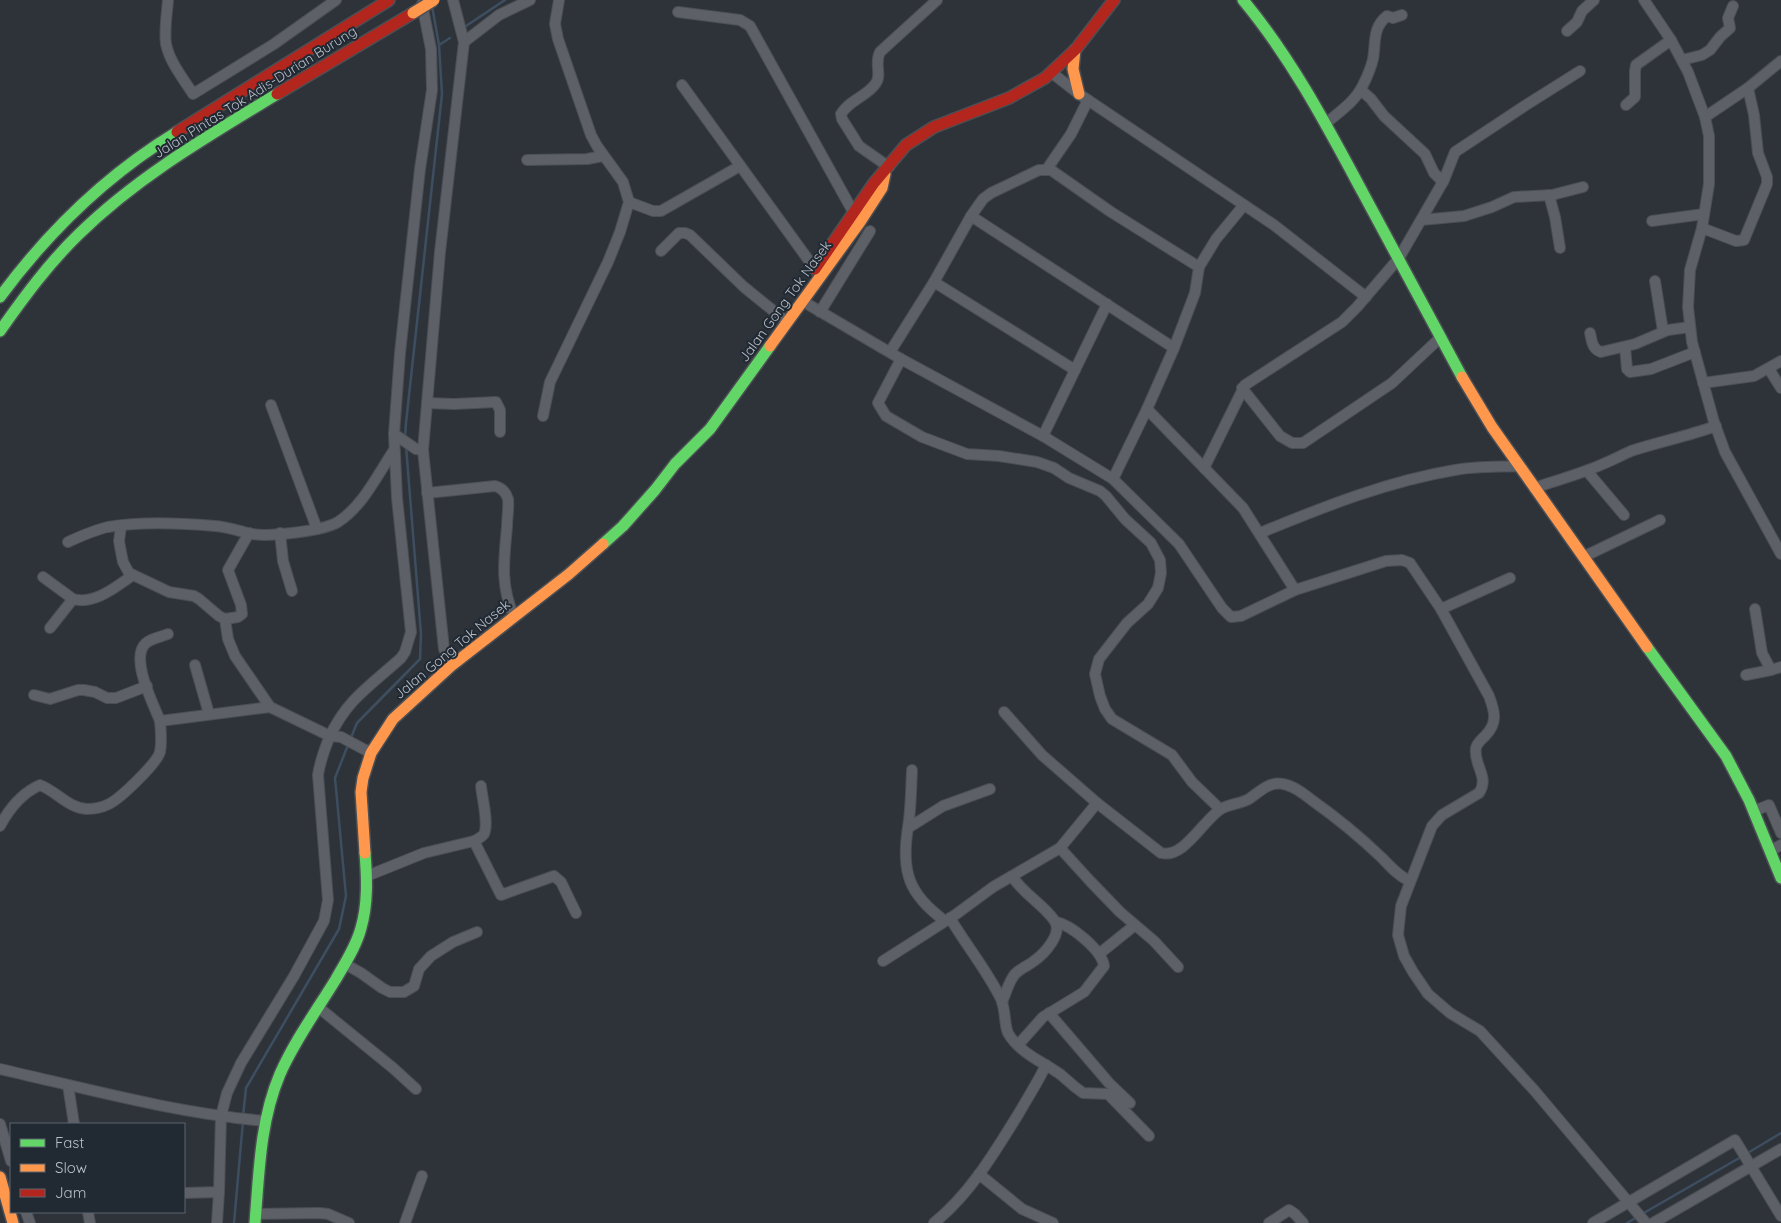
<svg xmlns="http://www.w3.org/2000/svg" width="1781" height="1223" font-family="Quicksand,sans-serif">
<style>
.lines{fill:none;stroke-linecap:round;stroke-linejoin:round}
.stream{stroke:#3e4e61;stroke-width:2.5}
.street-casing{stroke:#4b4f54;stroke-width:12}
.fast-casing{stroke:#4b4f54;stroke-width:14}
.slow-casing{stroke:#4b4f54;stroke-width:14}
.jam-casing{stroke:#4b4f54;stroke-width:14}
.street{stroke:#5d6167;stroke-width:10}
.fast{stroke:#63d668;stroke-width:11}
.slow{stroke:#ff974d;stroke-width:11}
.jam{stroke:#b3261e;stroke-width:11}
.slow-bridge-casing{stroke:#4b4f56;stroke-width:14;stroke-linecap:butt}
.slow-bridge{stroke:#ff974d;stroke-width:11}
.labels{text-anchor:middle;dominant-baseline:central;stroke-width:4;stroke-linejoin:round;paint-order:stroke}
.street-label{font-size:14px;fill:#b8bfc9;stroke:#212933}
</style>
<rect width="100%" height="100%" fill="#2d3339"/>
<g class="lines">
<!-- stream -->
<g class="stream">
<polyline points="463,28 505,0"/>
<polyline points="439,45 450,38"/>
<polyline points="405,438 406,423 442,94 439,45 432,6"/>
<polyline points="350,740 357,723 420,659 421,634 406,446"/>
<polyline points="243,1116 246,1088 339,929 346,896 335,778 348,745"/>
<polyline points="1746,1154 1781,1133"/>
<polyline points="1642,1214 1741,1157"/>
<polyline points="234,1223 243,1121"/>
<polyline points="1627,1223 1637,1217"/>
</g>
<!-- street casing -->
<g class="street-casing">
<g id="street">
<path d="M168,0C167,14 164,30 166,44C170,63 183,78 193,94L274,44L336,0"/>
<polyline points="1644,0 1671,40 1688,72 1705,117 1709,136 1709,184 1702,228 1690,270 1688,307 1692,342 1714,422 1725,452 1781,554"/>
<polyline points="678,12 740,20 750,26 856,217"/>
<polyline points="1567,31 1577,22 1582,11 1594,0"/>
<polyline points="464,42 499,15 530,0"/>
<polyline points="1682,60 1702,55 1710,50 1720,37 1730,28 1728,18 1733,6"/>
<polyline points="1052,73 1079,94 1274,225 1366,297"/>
<polyline points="682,85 815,269"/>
<polyline points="1361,90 1371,99 1384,116 1425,154 1434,173 1443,182"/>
<polyline points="1626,105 1635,97 1635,71 1636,65 1671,40"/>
<polyline points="1705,117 1748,88 1781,61"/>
<path d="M1325,124C1339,112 1355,102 1363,85C1367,77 1371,68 1373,59C1376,43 1372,28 1387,16L1393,18L1402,15"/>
<polyline points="527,160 587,159 603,156"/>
<path d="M889,167L859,146L842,119L841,114C849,100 868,96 876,83C882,75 874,63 880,52L937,0"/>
<polyline points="1047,169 1071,134 1088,100"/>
<polyline points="1549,195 1555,217 1560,248"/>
<polyline points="629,202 653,211 661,211 740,166"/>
<polyline points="971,216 1174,348"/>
<polyline points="1421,220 1464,216 1492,207 1514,197 1552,195 1583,187"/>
<polyline points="1652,221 1704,214"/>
<polyline points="1702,228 1736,241 1744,240 1767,184 1767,177 1758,153 1754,115 1748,88"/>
<polyline points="661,251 679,233 685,233 690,235 744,287 781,317"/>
<polyline points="1655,281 1663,331"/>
<polyline points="934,282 1075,370"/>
<path d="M804,302L901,359L1043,436L1113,479L1179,544L1222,608L1231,617L1241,616L1295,590L1386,561L1402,560L1410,563L1441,609L1489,696C1495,712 1498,723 1485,736C1481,740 1477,743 1476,748C1473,765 1490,777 1479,793L1442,815L1432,826L1401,906L1398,935L1404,956L1413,972L1428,994L1450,1013L1480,1031L1534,1090L1646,1223"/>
<polyline points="820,312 870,231"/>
<path d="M1590,333C1592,341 1592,349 1601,352L1635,344L1668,330L1690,327"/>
<polyline points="1625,347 1627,369 1630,372 1651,369 1695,352"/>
<polyline points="890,352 934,282 971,216 983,199 991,193 1039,170 1051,170 1111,212 1199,267"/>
<polyline points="901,359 878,403 886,416 922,437 967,454 999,456 1037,462 1054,468 1069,478 1100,491 1106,496 1125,519 1151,543 1160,560 1161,573 1158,588 1148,604 1127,623 1099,659 1095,674 1100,696 1105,709 1112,719 1172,755 1192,782 1220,809"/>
<polyline points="1769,369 1781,388"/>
<polyline points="1703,383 1754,376 1781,361"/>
<polyline points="1242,388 1280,436 1292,443 1303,443 1392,383 1441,337"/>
<polyline points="427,403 454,404 496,402 500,410 500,432"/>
<polyline points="271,405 317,529"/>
<polyline points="1147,409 1243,508 1295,590"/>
<polyline points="543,416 550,382 608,262 620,232 629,202 623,182 597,146 591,135 558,39 555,24 559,0"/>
<polyline points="394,434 416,449 423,450"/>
<polyline points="1043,436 1107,304"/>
<polyline points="1204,468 1245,385 1342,322 1357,307 1399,258 1444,180 1455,152 1526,105 1580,71"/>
<polyline points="1587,471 1624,515"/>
<polyline points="1113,479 1147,409 1174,348 1195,293 1199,267 1216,239 1244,205"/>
<path d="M1534,488C1557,480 1581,474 1603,464C1613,460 1622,455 1631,451C1659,442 1688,436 1716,426"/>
<path d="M427,493L495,486C502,488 506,492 508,499C509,508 507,518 507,527C504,559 500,586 514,616"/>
<polyline points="121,526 119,541 121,552 123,562 129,573 169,592 194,596 199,599 219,616 225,619 228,639 235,656 270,707 330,736 341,737 371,753"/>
<polyline points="280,533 283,561 292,591"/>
<path d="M1260,533C1323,507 1388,481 1455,470C1476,466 1498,467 1520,466"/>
<path d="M68,542C81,536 94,530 108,527C142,521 180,523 215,526C228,527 239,531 252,534C270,537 323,531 338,522C363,506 378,474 394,450"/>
<polyline points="1583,557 1660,520"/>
<path d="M43,577L73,599C94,605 116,587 133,575"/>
<polyline points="1441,609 1510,578"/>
<polyline points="1755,609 1762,653 1771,670 1781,667"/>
<polyline points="225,619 238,617 242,614 241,605 228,570 249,533"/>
<polyline points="50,628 73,599"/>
<path d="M168,634C161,637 152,638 146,643C129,658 154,705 160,721L270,707"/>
<polyline points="195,665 209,714"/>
<polyline points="451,666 444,649 423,450 440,252 464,42 453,0"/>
<polyline points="1746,675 1771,670"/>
<polyline points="34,695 50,699 78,690 84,690 95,692 107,698 116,698 147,686"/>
<path d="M1004,712L1042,755L1097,803L1161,853C1184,859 1203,820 1221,809C1229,804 1240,804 1249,799C1259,792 1270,781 1283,784C1294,786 1304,794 1313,801C1337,818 1359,836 1381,857C1389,865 1399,877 1410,881"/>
<path d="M912,770C911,789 911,809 908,827C901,871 908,894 945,921"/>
<polyline points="1754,811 1769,805 1781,833"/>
<path d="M0,826C9,809 22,793 40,785C56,791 68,808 87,809C94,809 103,807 109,804C121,798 157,763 160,752C162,742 161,731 160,721"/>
<polyline points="908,828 943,806 990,789"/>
<polyline points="474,841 501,895 554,876 561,882 576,913"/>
<polyline points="1060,848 1091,882 1120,912 1154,941 1178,967"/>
<polyline points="1770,851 1781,845"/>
<path d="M367,876L424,853L474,841C478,839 482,837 484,834C489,824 482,797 481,786"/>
<polyline points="1099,954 1135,925"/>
<polyline points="883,961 955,915 993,887 1060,848 1097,803"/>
<polyline points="345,964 361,973 382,988 390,992 404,992 414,986 419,969 431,956 453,942 477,932"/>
<path d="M1002,1002C1006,993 1009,981 1015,974C1021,968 1028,966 1034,961C1044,954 1064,933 1054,920C1042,903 1023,894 1012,876"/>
<polyline points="318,1007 393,1068 416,1089"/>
<polyline points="1049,1013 1109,1083 1130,1103"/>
<path d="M1019,1044L1043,1017L1084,992L1104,966C1102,950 1071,925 1056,922"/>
<polyline points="1046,1065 1060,1074 1075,1087 1083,1093 1108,1094 1149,1136"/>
<path d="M0,1069C88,1089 175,1113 265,1121"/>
<polyline points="68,1085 74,1124"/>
<polyline points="0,1124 11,1161"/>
<polyline points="979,1174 1022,1209 1053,1223"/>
<polyline points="184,1193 219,1192"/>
<polyline points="26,1212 30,1223"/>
<polyline points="88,1212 90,1223"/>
<polyline points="255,1214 319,1213 328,1214 349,1223"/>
<path d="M217,1223L219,1192L221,1116L227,1093L241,1063L294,976L324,921L328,900L318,775C320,761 324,751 329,738C347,699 370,686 401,658L405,652L411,632L397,498L394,434L400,353L420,169L432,90L431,49L422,4"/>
<polyline points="405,1223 422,1176"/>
<path d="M934,1223C970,1194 995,1152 1019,1113C1028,1097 1038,1082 1046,1065C1033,1058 1015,1046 1008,1033C1004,1024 1006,1011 1001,999C988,972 966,945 950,918"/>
<polyline points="1269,1223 1289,1210 1295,1214 1303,1223"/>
<polyline points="1593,1223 1735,1140 1781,1216"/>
<polyline points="1653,1223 1781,1149"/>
</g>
</g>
<!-- fast casing -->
<g class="fast-casing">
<g id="fast">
<path d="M1243,0C1292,59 1327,126 1363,193C1396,255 1429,316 1462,377"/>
<path d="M0,297C48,232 108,174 177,132"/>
<path d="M0,331C24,297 49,263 79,234C137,177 208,136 277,94"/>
<polyline points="603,544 623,526 655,490 675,464 710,429 770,346"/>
<polyline points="1647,647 1726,756 1749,800 1781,878"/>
<path d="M255,1223C259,1173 260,1121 280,1074C295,1040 317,1010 336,979C345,963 356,947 361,928C368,904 367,878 365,853"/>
</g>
</g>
<!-- slow casing -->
<g class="slow-casing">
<g id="slow">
<polyline points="1075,50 1073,69 1079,94"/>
<polyline points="770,346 860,222 882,188 885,174"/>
<polyline points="1462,377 1492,427 1647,647"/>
<polyline points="365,853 361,792 363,778 371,753 393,719 451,666 569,574 603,544"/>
<polyline points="0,1177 13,1223"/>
</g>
</g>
<!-- jam casing -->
<g class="jam-casing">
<g id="jam">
<polyline points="277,94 413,13"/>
<polyline points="177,132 389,0"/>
<polyline points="815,269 874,183 906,145 934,127 1009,98 1045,78 1076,49 1114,0"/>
</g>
</g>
<!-- street -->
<use href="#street" class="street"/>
<!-- fast -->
<use href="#fast" class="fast"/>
<!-- slow -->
<use href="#slow" class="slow"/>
<!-- jam -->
<use href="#jam" class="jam"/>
<!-- slow-bridge casing -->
<g class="slow-bridge-casing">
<polyline id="slow-bridge" points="413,13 434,0"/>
</g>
<!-- slow-bridge -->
<use href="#slow-bridge" class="slow-bridge"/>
</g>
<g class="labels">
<!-- street labels -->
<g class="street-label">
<text transform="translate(255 92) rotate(-32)">Jalan Pintas Tok Adis-Durian Burung</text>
<text transform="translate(785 301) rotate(-54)">Jalan Gong Tok Nasek</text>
<text transform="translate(452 649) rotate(-40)">Jalan Gong Tok Nasek</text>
</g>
</g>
<!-- legend -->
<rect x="10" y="1123" width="175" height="90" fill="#212933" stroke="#5d656f"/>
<rect x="20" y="1139" width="25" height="8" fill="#63d668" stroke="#5d656f"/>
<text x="55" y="1148" font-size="15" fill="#b8bfc9">Fast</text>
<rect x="20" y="1164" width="25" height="8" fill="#ff974d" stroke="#5d656f"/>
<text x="55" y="1173" font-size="15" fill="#b8bfc9">Slow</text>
<rect x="20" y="1189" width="25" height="8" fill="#b3261e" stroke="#5d656f"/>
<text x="55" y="1198" font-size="15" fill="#b8bfc9">Jam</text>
</svg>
